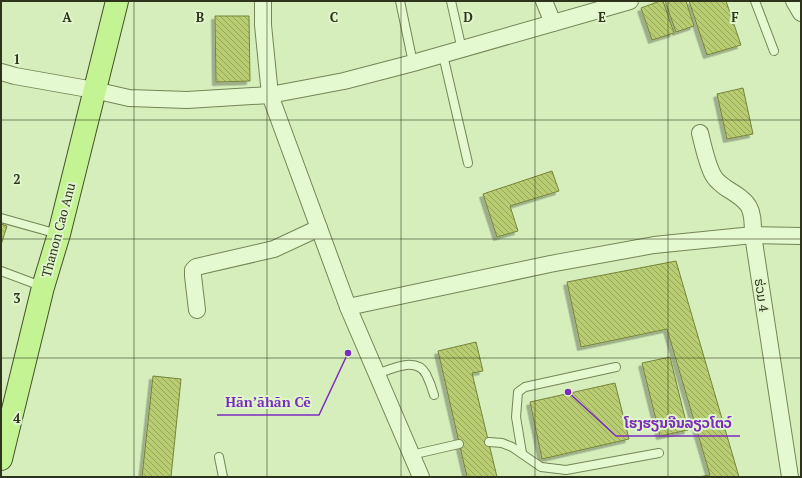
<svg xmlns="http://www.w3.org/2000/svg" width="802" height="478" font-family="'PT Serif','Noto Sans Lao',serif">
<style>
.building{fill:url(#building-back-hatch);stroke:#76843b;filter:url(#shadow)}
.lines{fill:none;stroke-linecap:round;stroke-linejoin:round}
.lane-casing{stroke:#758556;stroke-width:10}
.street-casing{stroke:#758556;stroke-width:18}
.primary-casing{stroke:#47522a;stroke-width:24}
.lane{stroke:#e4f9cf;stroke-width:8}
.street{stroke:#e4f9cf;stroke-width:16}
.primary{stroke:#c3f392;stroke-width:22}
.grid{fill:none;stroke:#2d341b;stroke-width:1;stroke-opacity:0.55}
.labels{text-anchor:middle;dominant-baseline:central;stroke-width:4;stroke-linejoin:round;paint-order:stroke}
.street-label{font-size:13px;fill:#2d341b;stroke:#e0f5cb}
.grid-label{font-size:13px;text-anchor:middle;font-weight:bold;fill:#2d341b;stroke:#e0f5cb;stroke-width:4;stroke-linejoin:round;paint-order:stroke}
.leader{fill:none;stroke:#7b2cbf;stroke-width:1.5}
.callout-dot{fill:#7b2cbf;stroke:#e0f5cb;stroke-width:1.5}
.callout-label{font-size:14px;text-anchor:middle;font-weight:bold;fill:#7b2cbf;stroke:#e0f5cb;stroke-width:4;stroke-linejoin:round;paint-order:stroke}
</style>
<defs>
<pattern id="building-back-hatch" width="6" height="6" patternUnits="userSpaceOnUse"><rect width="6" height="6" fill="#b8cc71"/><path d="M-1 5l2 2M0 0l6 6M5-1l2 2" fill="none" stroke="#96a65c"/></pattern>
<filter id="shadow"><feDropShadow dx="-3.5" dy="3.5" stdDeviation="0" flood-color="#0004"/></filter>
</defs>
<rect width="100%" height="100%" fill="#d5eebc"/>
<!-- building -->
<g class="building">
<polygon points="660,1 663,1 674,33 652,40 641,8"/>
<polygon points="665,1 686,1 694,26 676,32"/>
<polygon points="689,1 726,1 741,45 707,55"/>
<polygon points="215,16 249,16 250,81 216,82"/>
<polygon points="743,88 753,134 727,139 717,94"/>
<polygon points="552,171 559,191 510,206 518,231 497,237 483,194"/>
<polygon points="1,224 7,226 1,245"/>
<polygon points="676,261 739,477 698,477 710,475 667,329 581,347 567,282"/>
<polygon points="476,342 483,371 472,373 497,477 467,477 438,351"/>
<polygon points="670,357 688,430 660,436 642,363"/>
<polygon points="153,376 181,379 171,477 142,477"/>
<polygon points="615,383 629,439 542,459 530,402"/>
</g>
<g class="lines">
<!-- lane casing -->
<g class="lane-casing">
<g id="lane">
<polyline points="400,1 413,63"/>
<polyline points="451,1 462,50"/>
<polyline points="755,1 774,51"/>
<polyline points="443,55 468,163"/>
<polyline points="1,218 58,234"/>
<polyline points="1,271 41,286"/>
<path d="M377,374C391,369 416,356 426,374C429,380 432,388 434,395"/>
<polyline points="489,442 502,443 512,447 541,467 566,470 659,453"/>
<polyline points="522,453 516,417 518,392 525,387 616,367"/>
<polyline points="411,455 459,444"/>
<polyline points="219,457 223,477"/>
</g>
</g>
<!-- street casing -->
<g class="street-casing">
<g id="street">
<polyline points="263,1 263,25 270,95 348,307 421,477"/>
<polyline points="544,1 553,23"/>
<polyline points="794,1 801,13"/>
<polyline points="1,72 15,76 94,90 129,98 187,100 270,95 344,81 413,63 630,1"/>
<path d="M700,133C703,145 707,164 713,175C716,181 721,184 726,188C751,203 753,207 753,235L790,477"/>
<polyline points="348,307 550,264 654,245 753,235 801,236"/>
<polyline points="197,310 193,276 193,270 196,267 274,249 319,228"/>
</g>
</g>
<!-- primary casing -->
<g class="primary-casing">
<polyline id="primary" points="1,459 43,287 59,234 117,1"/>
</g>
<!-- lane -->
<use href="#lane" class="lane"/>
<!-- street -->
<use href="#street" class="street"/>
<!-- primary -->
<use href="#primary" class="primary"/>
</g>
<!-- grid -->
<path class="grid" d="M134,1V477M267,1V477M401,1V477M535,1V477M668,1V477M1,120H801M1,239H801M1,358H801"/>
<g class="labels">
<!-- street labels -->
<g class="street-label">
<text transform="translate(58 230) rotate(-75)">Thanon Cao Anu</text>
<text transform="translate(762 295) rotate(81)">ຮ່ວມ 4</text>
</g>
</g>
<g class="grid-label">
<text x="67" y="22">A</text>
<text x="200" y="22">B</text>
<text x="334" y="22">C</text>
<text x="468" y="22">D</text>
<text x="602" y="22">E</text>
<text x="735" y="22">F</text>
<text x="17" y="64">1</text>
<text x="17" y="184">2</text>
<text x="17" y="303">3</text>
<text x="17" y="423">4</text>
</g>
<!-- callouts -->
<path class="leader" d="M348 353L319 415H217M568 392L616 436H740"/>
<g class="callout-dot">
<circle cx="348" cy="353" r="4"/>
<circle cx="568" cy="392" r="4"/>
</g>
<g class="callout-label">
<text x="268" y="407">Hān’āhān Cē</text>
<text x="678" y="428">ໂຮງຮຽນຈີນລຽວໂຕວ໌</text>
</g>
<!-- border -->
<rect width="802" height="478" fill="none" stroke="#2d341b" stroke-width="4"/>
</svg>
